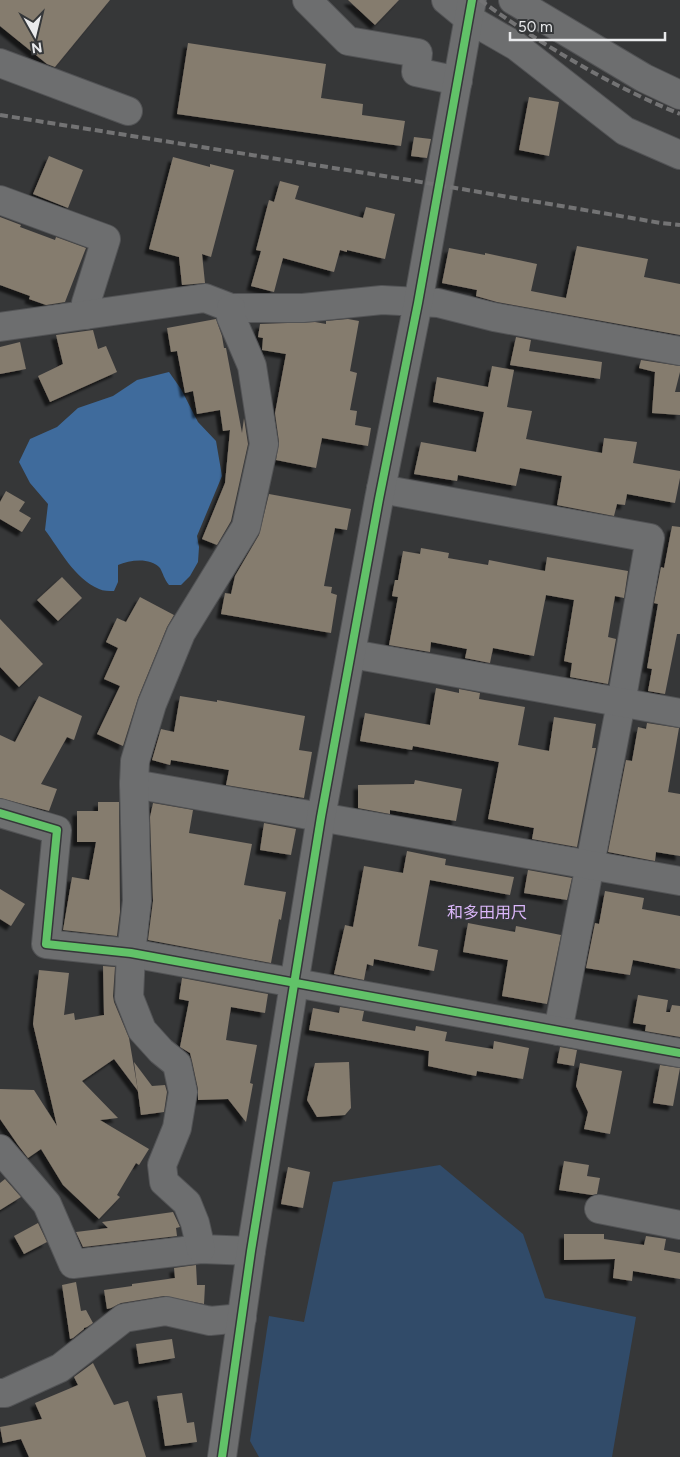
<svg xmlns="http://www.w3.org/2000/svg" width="680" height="1457" font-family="Figtree,'Noto Sans JP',sans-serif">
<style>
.green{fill:#314b69}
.forest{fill:#3f6b9c}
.building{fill:#857b6e;filter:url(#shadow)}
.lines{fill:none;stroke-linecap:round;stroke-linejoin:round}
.minor-casing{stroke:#525355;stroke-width:30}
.minor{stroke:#6d6e6f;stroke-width:28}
.rail{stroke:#737374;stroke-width:4;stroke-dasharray:8 4;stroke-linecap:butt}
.cycleway-casing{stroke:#353739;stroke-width:11}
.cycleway{stroke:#61c268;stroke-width:8}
.labels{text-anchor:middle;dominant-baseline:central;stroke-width:5;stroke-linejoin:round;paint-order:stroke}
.quarter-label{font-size:16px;fill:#dbb7fa;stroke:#353739}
</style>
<defs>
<filter id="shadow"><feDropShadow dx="-4.5" dy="4.5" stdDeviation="1" flood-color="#0009"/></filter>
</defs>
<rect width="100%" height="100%" fill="#363738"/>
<!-- green -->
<polygon class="green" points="440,1165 523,1234 545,1298 636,1317 612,1457 259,1457 250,1441 269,1316 304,1322 333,1182"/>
<!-- forest -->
<path class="forest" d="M169,372L181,389L198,422L216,441L222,476L197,536L199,547L198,562L190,576L181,585H169C164,579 163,573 160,568C150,557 130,560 118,565V582L114,591C109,591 103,591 99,589C74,578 60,550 45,530L48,504L30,483L19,462L30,439L57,427L78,408L113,396L137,380Z"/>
<!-- building -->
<g class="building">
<polygon points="0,0 110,0 55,67 47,64 0,26"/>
<polygon points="348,0 399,0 375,25"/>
<polygon points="188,43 326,64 321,98 363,104 362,115 405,121 401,146 177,114"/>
<polygon points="529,97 559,102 549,156 519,150"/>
<polygon points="414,137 431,139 427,158 411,156"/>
<polygon points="49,156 83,170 68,208 33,194"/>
<polygon points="173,157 210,167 210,164 234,170 211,257 202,254 205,283 182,285 179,257 149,249"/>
<polygon points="280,181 299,186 295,199 363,218 366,207 395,214 385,259 347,250 347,252 340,250 334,272 283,258 274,292 251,286 261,251 256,250 269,200 274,202"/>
<polygon points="0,217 21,225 20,227 55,240 56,237 86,248 65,302 46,305 29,299 30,296 0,285"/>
<polygon points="577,246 648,259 644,277 680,284 680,335 497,302 476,296 477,290 442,283 449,248 485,255 485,253 537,264 531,291 566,298"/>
<polygon points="216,319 222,336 224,348 226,348 242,433 244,418 248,444 231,521 217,545 202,539 225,483 230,430 223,431 220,410 197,414 193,391 185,393 177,351 171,352 167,328"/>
<polygon points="348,319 359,321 350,371 357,373 350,410 357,411 355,425 371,428 368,446 322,438 316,468 276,460 279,442 275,413 286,354 262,350 263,338 258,337 260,324 315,322 326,324 326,321"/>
<polygon points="93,330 98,349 106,346 117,372 50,402 38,376 63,364 56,335"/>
<polygon points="516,337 531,340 529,351 602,362 600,379 510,365"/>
<polygon points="20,342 26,369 0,374 0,347"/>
<polygon points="641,360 680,366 680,372 675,392 680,392 680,415 652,413 655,372 639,368"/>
<polygon points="492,366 514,370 507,407 532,411 526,439 602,453 604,438 637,442 633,463 680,471 680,478 675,503 627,494 625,505 617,504 614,516 557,505 562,476 520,468 516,486 458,475 457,481 414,474 421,442 476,452 484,412 433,402 437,377 488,387"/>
<polygon points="6,491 25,502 19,511 31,518 22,532 0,519 0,502"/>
<polygon points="269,494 351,509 347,530 335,528 324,586 332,587 331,593 337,595 331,633 221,614 225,593 231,594 235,576 259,535"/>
<polygon points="672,526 680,527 680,634 677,634 665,694 648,691 652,669 647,668 658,604 654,603 661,567 664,568"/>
<polygon points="421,548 449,553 448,558 488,565 489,560 545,571 547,557 628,571 624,598 615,596 608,637 616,639 608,684 570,677 572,663 564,661 574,600 546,595 534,656 493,648 490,663 465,658 467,649 431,642 430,652 389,645 398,597 392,596 395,580 398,580 403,551 420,554"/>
<polygon points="62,577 82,598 58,621 37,600"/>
<polygon points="140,597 174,615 167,627 138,698 123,746 97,734 120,686 104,679 118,648 106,642 117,618 126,622"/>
<polygon points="0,619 43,664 19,687 0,667"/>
<polygon points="436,688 459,693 459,689 480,693 479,699 525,707 518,745 549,751 554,717 596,724 592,748 596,748 577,847 532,839 534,828 488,819 499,762 413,746 412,750 360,741 365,713 430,725"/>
<polygon points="39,696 82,716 74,740 67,737 41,784 57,789 49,811 0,798 0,735 15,742"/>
<polygon points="180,696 217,702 217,700 305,716 299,750 312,752 304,798 226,785 229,770 171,760 170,765 152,760 161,729 174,732"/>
<polygon points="647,723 679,728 668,792 680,794 680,856 656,852 655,861 608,852 626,760 632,761 638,727 646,729"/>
<polygon points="415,780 462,789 456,821 390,810 390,814 358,808 358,785 414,784"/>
<polygon points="98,802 119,802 120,912 117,936 63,930 72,877 89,880 96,842 77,842 77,811 98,811"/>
<polygon points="153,803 193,810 189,833 252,844 244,885 286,892 281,920 279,919 271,963 148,940 153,901 150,817"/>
<polygon points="264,823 296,829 291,855 260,850"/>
<polygon points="407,851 446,859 445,865 514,877 510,895 430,880 418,946 438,950 434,971 374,959 373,966 367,964 364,980 334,974 345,925 353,927 364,866 403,873"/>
<polygon points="528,870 572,878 567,900 524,893"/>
<polygon points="0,889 25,904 11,926 0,919"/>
<polygon points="605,891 644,898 642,909 680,916 680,969 633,960 630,975 586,968 595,923 599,924"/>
<polygon points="468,923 515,932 516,926 561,935 547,1004 502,996 508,960 463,952"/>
<polygon points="103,966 115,967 113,996 114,1002 129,1038 138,1091 114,1059 82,1081 118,1118 100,1120 149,1149 139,1165 136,1163 117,1195 120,1197 99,1219 63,1185 41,1149 28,1158 18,1145 0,1119 0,1089 34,1090 57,1126 33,1024 39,970 69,973 64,1015 74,1013 75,1020 104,1015"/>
<polygon points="182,978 268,994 265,1013 231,1007 226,1040 257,1045 250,1083 253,1084 246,1122 228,1099 198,1100 198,1089 192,1061 190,1053 180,1047 189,1001 179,999"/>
<polygon points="638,995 668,1000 666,1012 670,1012 672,1005 680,1006 680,1037 645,1031 646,1025 633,1023"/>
<polygon points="340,1007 364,1011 362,1021 415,1031 416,1026 447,1032 445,1041 493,1049 494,1041 529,1048 523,1079 477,1071 476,1076 447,1070 428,1066 429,1051 309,1030 313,1008 339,1013"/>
<polygon points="560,1047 577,1050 574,1066 557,1063"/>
<polygon points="134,1062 152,1086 165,1085 167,1092 164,1112 141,1115"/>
<polygon points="349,1062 351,1108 345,1115 317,1117 307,1100 315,1063"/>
<polygon points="580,1063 622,1071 610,1134 584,1129 588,1112 576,1086"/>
<polygon points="660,1065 680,1068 673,1106 653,1103"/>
<polygon points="564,1161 589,1165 587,1176 600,1178 597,1194 592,1195 559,1190"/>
<polygon points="288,1167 310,1172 303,1208 281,1204"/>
<polygon points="5,1179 21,1197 0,1210 0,1183"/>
<polygon points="173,1212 180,1227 176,1228 177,1236 83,1247 76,1232 108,1228 102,1222"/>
<polygon points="38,1223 47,1242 24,1254 14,1236"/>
<polygon points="564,1234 604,1234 604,1239 644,1245 646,1236 666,1239 664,1250 680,1253 680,1279 633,1271 632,1281 613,1278 615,1259 564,1260"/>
<polygon points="196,1265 197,1285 205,1285 204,1304 164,1296 121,1303 111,1308 107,1309 104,1290 132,1286 132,1284 175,1278 174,1268"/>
<polygon points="76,1282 81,1311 86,1310 93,1323 87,1327 84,1328 84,1329 73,1338 70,1339 62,1285"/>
<polygon points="172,1339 175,1358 139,1364 136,1344"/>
<polygon points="93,1363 114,1405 128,1401 146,1457 29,1457 21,1439 3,1443 0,1427 42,1419 35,1403 78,1385 74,1377"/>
<polygon points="182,1393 187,1423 194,1422 197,1442 165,1446 157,1396"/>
</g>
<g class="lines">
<!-- minor casing -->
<g class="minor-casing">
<g id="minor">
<polyline points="307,0 348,41 418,53 416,72 458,81"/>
<polyline points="446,0 469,19 516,46 625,131 680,155"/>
<polyline points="513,0 644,78 680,95"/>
<polyline points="0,63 128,111"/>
<polyline points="0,200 106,239 86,303 85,315"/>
<polyline points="0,327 205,298 231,308 303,308 382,300 438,303 494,317 680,351"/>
<polyline points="381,489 650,538 621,703 558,1031"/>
<polyline points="352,654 680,713"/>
<polyline points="134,784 680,881"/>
<polyline points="0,813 57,830 46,944 131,953 680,1053"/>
<polyline points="0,1149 47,1204 73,1264 201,1249 251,1251"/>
<polyline points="599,1209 680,1225"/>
<polyline points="201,1249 195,1223 187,1203 164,1182 162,1165 177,1128 183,1092 177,1064 161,1051 142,1030 129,997 131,953 137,901 134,784 135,761 152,704 181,633 246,527 264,444 252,366 231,317 231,308"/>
<polyline points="0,1393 5,1393 60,1368 124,1318 166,1311 210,1321 242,1318"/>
<polyline points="222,1457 251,1251 321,817 379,499 418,303 472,0"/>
</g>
</g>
<!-- minor -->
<use href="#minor" class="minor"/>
<!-- rail -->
<g class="rail">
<path d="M480,0C542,45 609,85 680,114"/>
<polyline points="0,115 403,179 661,223 680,225"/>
</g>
<!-- cycleway casing -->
<g class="cycleway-casing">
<g id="cycleway">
<polyline points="0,813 57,830 46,944 131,953 680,1053"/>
<polyline points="222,1457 251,1251 321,817 379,499 418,303 472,0"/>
</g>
</g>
<!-- cycleway -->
<use href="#cycleway" class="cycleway"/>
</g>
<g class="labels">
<!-- quarter labels -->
<g class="quarter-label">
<text x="487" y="912">和多田用尺</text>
</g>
</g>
<!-- north arrow -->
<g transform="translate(35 35) rotate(172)" stroke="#353739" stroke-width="4" paint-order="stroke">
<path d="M0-4L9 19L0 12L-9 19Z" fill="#e9eaec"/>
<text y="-8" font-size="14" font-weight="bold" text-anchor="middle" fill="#e9eaec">N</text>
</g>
<!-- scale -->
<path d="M510 32v8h155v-8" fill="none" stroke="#e9eaec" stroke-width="2.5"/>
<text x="518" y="32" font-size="15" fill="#e9eaec" stroke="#353739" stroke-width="4" paint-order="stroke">50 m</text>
</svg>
